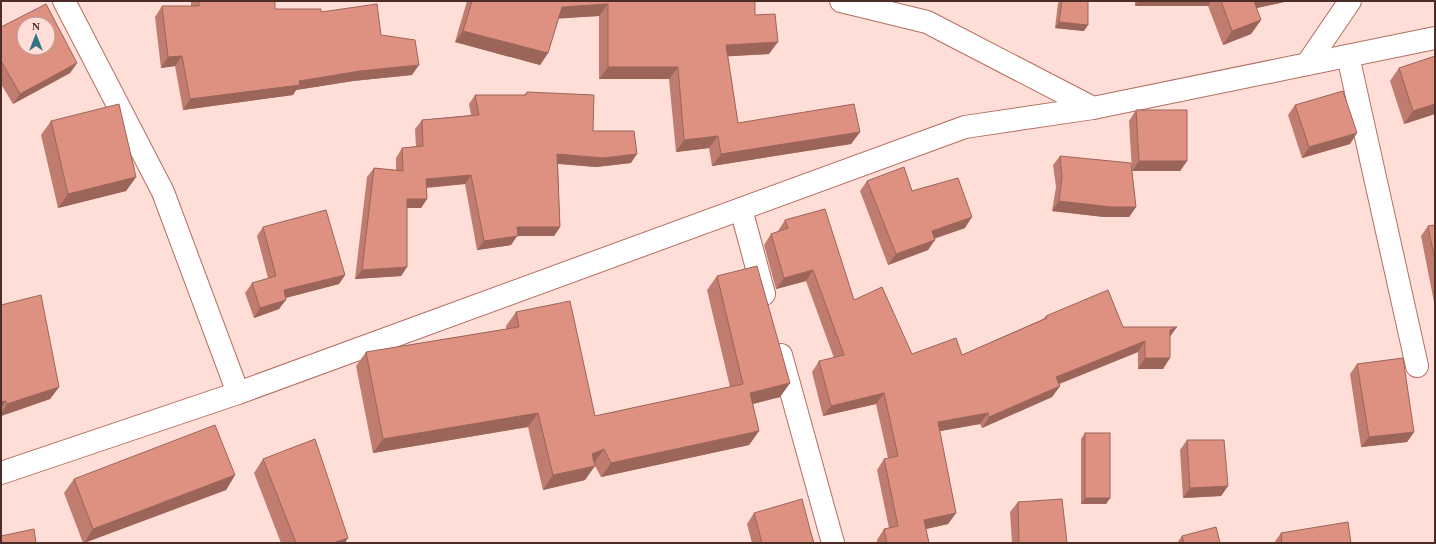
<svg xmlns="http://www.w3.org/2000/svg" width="1436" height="544" font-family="Georgia,serif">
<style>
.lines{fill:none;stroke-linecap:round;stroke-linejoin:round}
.minor-casing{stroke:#b46d60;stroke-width:24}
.minor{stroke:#fff;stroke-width:22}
.wall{fill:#bf7c6f}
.shaded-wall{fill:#9b655a}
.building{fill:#de9081;stroke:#9b655a;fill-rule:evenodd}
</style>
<rect width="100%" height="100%" fill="#ffded8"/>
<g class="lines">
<!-- minor casing -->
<g class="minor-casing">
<g id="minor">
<polyline points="64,1 163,192 238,393"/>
<polyline points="841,1 927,22 1093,108"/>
<polyline points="1348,56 1417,366"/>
<polyline points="1307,64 1350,1"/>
<polyline points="741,209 764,294"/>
<polyline points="781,355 833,543"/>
<polyline points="1,473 238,393 965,127 1093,108 1435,38"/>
</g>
</g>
<!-- minor -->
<use href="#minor" class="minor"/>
</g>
<!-- wall -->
<g class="wall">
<polygon points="191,1 275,1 275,9 321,12 381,35 412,75 353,81 296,90 293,95 183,110 175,66 161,68 155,17 162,6 191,6"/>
<polygon points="467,1 755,1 755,15 769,54 728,56 738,123 860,132 851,144 712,166 709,148 676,152 669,79 599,79 599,16 558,18 548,53 540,65 455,42"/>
<polygon points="1060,1 1088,1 1084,31 1055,28 1058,3"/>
<polygon points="1135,1 1289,1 1256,8 1261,20 1251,34 1223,45 1208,6 1135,6"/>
<polygon points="1,27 77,63 70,73 13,104 1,84"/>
<polygon points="1399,68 1435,114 1404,124 1390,81"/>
<polygon points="527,92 593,131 631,163 596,167 558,164 560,227 554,236 517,236 511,245 477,250 465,184 427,188 427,199 421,208 407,208 407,267 401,276 355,279 367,177 374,168 396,170 396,158 402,148 416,147 415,129 422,120 471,115 469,104 475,95 524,95"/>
<polygon points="1295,105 1350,144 1302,158 1288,115"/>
<polygon points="1136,110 1187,161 1180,171 1132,171 1136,207 1129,217 1104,217 1052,211 1056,187 1053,165 1060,156 1132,171 1129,121"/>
<polygon points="51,121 136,177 126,191 58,208 41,135"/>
<polygon points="867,181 912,191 965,228 935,238 928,250 888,265 860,191"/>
<polygon points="785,220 854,300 912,354 962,355 1043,319 1046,316 1123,327 1170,336 1163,369 1138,369 1138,352 1059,384 1060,386 1052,397 982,428 980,424 939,431 956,513 948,524 926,529 929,543 877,543 877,540 884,529 889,528 877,470 884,459 888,458 876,404 823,416 812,372 819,361 834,358 806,281 776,289 764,245 771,234 778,232 778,231"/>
<polygon points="1435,225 1435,307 1421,236 1428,226"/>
<polygon points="263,227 345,275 339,284 286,298 279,309 254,318 245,293 252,283 268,278 257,236"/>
<polygon points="717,276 790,383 780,397 753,404 759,431 749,445 601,477 594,464 585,480 543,490 528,427 373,453 356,366 366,352 506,329 506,326 516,312 595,416 730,387 707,290"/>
<polygon points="1,305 59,387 50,399 1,416"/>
<polygon points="1357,364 1414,432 1407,442 1361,447 1350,374"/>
<polygon points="1085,433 1110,498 1106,504 1081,504 1081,439"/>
<polygon points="1187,440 1228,486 1221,496 1183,498 1180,450"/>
<polygon points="263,459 345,543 281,543 254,473"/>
<polygon points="235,475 226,490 84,543 83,543 64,493 74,479"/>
<polygon points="1018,502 1067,543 1012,543 1010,512"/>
<polygon points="754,513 811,533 814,543 752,543 747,524"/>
<polygon points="1281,533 1351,543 1274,543"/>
<polygon points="1182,536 1220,543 1177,543"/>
</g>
<!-- shaded-wall -->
<g class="shaded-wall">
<polygon points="1138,1 1211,1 1208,6 1135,6"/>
<polygon points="1250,1 1289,1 1243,11"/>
<polygon points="608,4 599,16 553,19 562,7"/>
<polygon points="1261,20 1251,34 1223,45 1232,31"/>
<polygon points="1059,22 1088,25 1084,31 1055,28"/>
<polygon points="463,31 548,53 540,65 455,42"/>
<polygon points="778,42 769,54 718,57 726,45"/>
<polygon points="182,56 175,66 161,68 168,57"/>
<polygon points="77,63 70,73 13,104 20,94"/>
<polygon points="419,65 412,75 353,81 296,90 293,95 183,110 190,99 360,71"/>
<polygon points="608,67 678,67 669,79 599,79"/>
<polygon points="1435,104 1435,114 1404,124 1413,111"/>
<polygon points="860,132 851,144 712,166 721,154"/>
<polygon points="1357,133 1350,144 1302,158 1309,147"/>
<polygon points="718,136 709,148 676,152 684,140"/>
<polygon points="557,154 637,154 631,163 596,167 551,163"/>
<polygon points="1139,161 1187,161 1180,171 1132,171"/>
<polygon points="471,175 465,184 420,188 426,179"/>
<polygon points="136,177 126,191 58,208 68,194"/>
<polygon points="407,199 427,199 421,208 401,208"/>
<polygon points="1059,201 1136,207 1129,217 1104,217 1052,211"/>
<polygon points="972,217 965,228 925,242 932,231"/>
<polygon points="517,227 560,227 554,236 517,236 511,245 477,250 484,241"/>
<polygon points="935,240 928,250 888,265 896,254"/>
<polygon points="407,267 401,276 355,279 362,270"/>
<polygon points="813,270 806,281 776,289 784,278"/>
<polygon points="345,275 339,284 277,300 284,290"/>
<polygon points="286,300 279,309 254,318 260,308"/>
<polygon points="1177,327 1169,338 1170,330"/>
<polygon points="1145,341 1138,352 1049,388 1056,377"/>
<polygon points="1145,358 1170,358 1163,369 1138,369"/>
<polygon points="790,383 780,397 741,407 750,393"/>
<polygon points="1060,386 1052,397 982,428 989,417"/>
<polygon points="59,387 50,399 1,416 1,414 7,404"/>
<polygon points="884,393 876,404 823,416 831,406"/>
<polygon points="6,401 1,408 1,402"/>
<polygon points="538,413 528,427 373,453 383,439"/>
<polygon points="988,413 980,424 930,433 938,422"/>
<polygon points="759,431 749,445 601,477 611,463"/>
<polygon points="1414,432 1407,442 1361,447 1369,437"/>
<polygon points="604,449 594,463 592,454"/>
<polygon points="595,466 585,480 543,490 553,475"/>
<polygon points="235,475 226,490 84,543 93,529"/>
<polygon points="1228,486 1221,496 1183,498 1190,488"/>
<polygon points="1085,498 1110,498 1106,504 1081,504"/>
<polygon points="956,513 948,524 917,531 924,520"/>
<polygon points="348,538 345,543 333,543"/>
</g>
<!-- building -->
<g class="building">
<polygon points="199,1 275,1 275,9 321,9 321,12 377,4 381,35 415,40 419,65 360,71 299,81 300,85 190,99 182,56 168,57 162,6 199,6"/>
<polygon points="472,1 755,1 755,15 775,14 778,42 726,45 738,123 854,104 860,132 721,154 718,136 684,140 678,67 608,67 608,4 562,7 548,53 463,31"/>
<polygon points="1062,1 1088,1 1088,25 1059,22"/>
<polygon points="1221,1 1254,1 1261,20 1232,31"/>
<path d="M46,4L77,63L20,94L1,61V27ZM24,24H48V48H24Z"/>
<polygon points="1435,56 1435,104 1413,111 1399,68"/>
<polygon points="1343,91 1357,133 1309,147 1295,105"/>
<polygon points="527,92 594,95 593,131 634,131 637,154 603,158 557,154 560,227 517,227 518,236 484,241 471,175 426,179 427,199 407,199 407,267 362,270 374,168 403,171 402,148 423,146 422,120 479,115 475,95 526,95"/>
<polygon points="119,104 136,177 68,194 51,121"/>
<polygon points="1136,110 1187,110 1187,161 1139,161"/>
<polygon points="1060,156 1131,163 1136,207 1111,207 1059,201 1062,177"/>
<polygon points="904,167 912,191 958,178 972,217 932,231 935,240 896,254 867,181"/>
<polygon points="825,209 854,300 882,287 912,354 956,338 962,355 1047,318 1046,316 1108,290 1123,327 1177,327 1170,330 1170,358 1145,358 1145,341 1056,377 1060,386 989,417 988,413 938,422 956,513 924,520 929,543 887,543 884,529 898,526 884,459 898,456 884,393 831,406 819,361 844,355 813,270 784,278 771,234 788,228 785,220"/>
<polygon points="326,210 345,275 284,290 286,300 260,308 252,283 276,276 263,227"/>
<polygon points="1435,225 1435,261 1428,226"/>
<polygon points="757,266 790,383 750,393 759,431 611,463 604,449 592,454 595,466 553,475 538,413 383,439 366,352 519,327 516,312 570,301 595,416 743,384 717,276"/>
<polygon points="41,295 59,387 7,404 6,401 1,402 1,305"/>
<polygon points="1403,358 1414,432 1369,437 1357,364"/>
<polygon points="215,425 235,475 93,529 74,479"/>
<rect x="1085" y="433" width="25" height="65"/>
<polygon points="315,439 348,538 333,543 296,543 263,459"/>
<polygon points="1187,440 1224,440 1228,486 1190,488"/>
<polygon points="802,499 811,533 814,543 762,543 754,513"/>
<polygon points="1062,499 1067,543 1019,543 1018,502"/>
<polygon points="1348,522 1351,543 1282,543 1281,533"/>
<polygon points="1216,527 1220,543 1184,543 1182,536"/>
<polygon points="34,529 36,543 1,543 1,536"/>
</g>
<!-- border -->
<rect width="1436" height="544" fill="none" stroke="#4b2c26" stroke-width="4"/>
<!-- north arrow -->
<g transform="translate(36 36)"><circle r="19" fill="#ffded8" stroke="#b79791"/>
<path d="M0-3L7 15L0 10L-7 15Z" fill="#307783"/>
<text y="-6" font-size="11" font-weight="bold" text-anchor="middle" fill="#4b2c26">N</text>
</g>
</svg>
